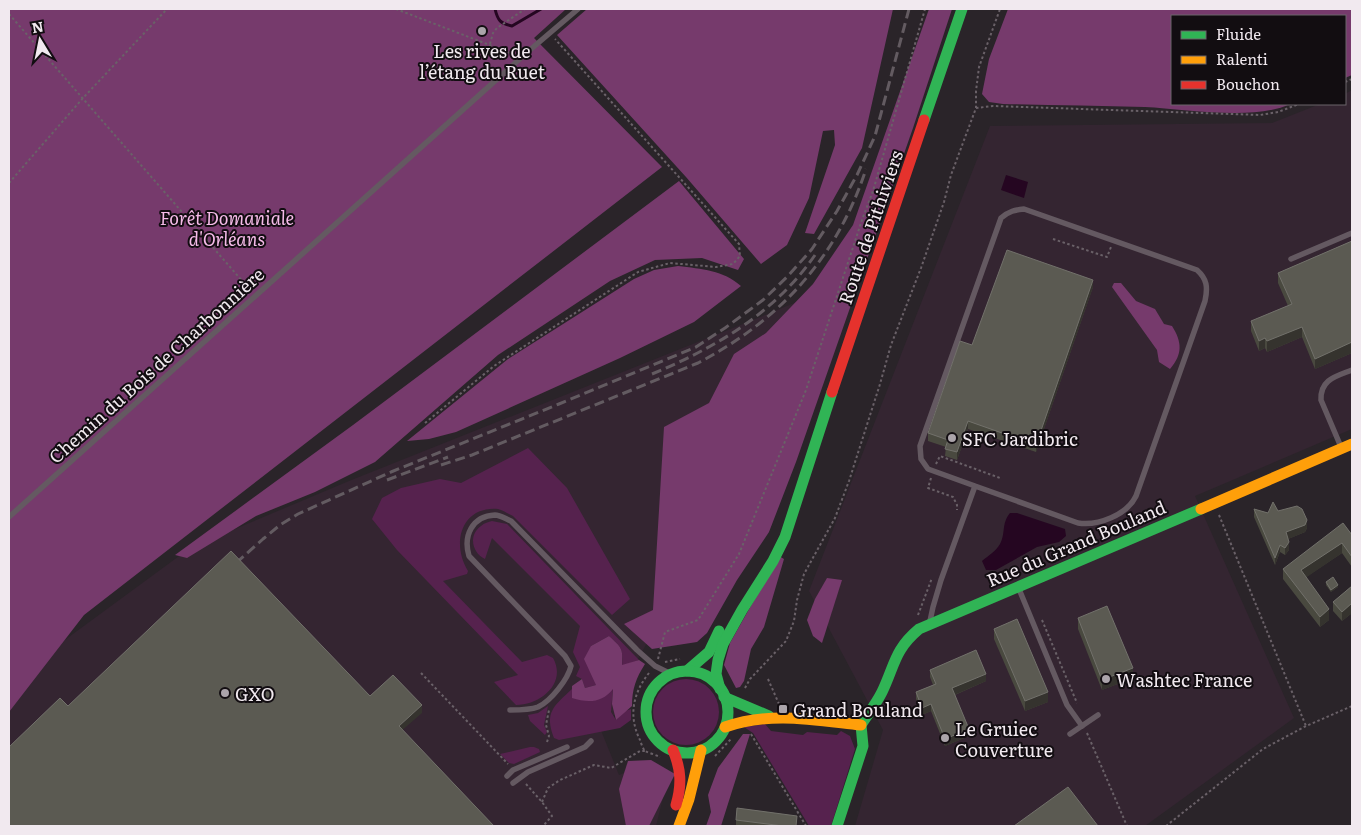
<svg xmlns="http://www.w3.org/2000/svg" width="1361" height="835" font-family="Literata,serif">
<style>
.built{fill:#342531}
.green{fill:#56224e}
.forest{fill:#763a6c}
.water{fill:#250621}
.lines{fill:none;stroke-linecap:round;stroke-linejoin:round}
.stream{stroke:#250621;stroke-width:3}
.path{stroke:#6a6168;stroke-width:2;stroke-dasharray:2.5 2.5;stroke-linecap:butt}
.lane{stroke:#645961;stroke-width:5.5}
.fast{stroke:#30b455;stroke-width:11}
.slow{stroke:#ff9f0a;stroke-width:11}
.jam{stroke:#e5322d;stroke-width:11}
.rail{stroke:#635b61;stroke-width:3;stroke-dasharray:10 5;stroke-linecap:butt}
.wall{fill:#49493f}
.shaded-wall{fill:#35332e}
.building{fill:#5b5a52;stroke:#72716b}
.poi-dot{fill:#aba4aa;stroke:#120d11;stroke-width:2}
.labels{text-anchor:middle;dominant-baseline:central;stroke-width:4;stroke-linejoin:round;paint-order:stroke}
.poi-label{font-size:18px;fill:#f1e9ef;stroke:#120d11;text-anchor:start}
.park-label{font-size:18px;font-style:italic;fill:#f6bbe9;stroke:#120d11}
.street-label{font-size:18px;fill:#f1e9ef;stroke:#120d11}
</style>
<rect width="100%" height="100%" fill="#2a2429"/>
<!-- built -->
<g class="built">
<polygon points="1352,90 1352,429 1195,496 1294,718 1145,826 855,826 883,730 809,591 990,126 1272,123 1320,104 1345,104 1345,94"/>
<polygon points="855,278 623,685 623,711 598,723 619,775 648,762 669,774 656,826 9,826 9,681 190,548 349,481 743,324"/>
</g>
<!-- green -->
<g class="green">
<path d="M528,448L567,488L630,599L612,615L513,516C508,514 503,510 498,509C461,506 451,544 468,571L467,574L443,581L522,662L547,655L553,658C567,683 541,705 516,705L494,682L518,675L397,550L372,519L382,498L401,488L440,479L461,483Z"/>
<path d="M492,521L507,524L639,660L622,666C623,648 622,648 609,636L591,646L596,685L585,688L582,679L576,676L580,667L573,652L580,626L492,538L485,559C472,553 468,535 481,526C484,523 489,522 492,521Z"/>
<circle cx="686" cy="712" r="33"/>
<path d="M613,688L611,712L616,720L625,711L631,709V720L620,728L559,740L554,738C544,712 554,706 572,689V698Z"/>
<polygon points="548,706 544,725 547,732 545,735 530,721 528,715 538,713"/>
<polygon points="765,724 771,731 803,735 807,732 837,735 841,731 850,736 855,749 831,826 809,826 753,733 744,727"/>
<polygon points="530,747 534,747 539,749 540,752 514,764 509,763 500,754"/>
</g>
<!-- forest -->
<g class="forest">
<polygon points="9,9 566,9 534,38 662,167 84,615 9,712"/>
<polygon points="587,9 893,9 862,148 814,234 805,233 835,145 834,130 823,131 809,198 787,245 761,264 686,177 557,35"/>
<polygon points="929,9 952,9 913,128 796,462 769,532 737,580 707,633 697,642 652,649 624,624 653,610 664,427 709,403 734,354 766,333 813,284 853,225"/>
<path d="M1008,9H1352V75L1345,78V16H1172V104H1290C1255,121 1185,109 1145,107C1098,106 1050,105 1003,104L989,102L982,94L989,59Z"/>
<polygon points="679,181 744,259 738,270 702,258 655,260 610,281 498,355 375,462 315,492 256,516 187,558 175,555 353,425"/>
<path d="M678,266C702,269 723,270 741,286L694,322L620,358L456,432L429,439L407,441L508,359L634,279L654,270Z"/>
<path d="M1114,283H1121L1136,301L1155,309L1164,324L1172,326C1182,342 1183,354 1170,369L1159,362L1157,350L1112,287Z"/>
<polygon points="779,556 784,559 764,627 751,649 744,681 740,687 736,688 724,665 730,643"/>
<polygon points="827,578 842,580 822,643 813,636 807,620 815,599"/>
<path d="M609,636C622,648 623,648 622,665L639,660L645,664C636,678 632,689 632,706L616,720L612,704L613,689C602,703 588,703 572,698V686L582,679L585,688L596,685L584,659L591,646Z"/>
<polygon points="743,734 750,734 721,826 706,826 711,812 708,795 718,768"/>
<polygon points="651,760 675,774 649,826 626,826 619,789 628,761"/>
</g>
<!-- water -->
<g class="water">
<polygon points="1006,175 1028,182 1024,198 1001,190"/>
<path d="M1010,513H1017L1065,529L1066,536L1059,542L1037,547L996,570H986L982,561C988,556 996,551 1000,544C1006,533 1001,524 1010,513Z"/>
</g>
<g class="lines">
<!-- stream -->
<path class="stream" d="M495,9C498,21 500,23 512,26L541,9"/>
<!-- path -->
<g class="path">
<polyline points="396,9 513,54"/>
<polyline points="9,14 251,291"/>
<polyline points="490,44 493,33 497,28 525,9"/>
<polyline points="1345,82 1352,79"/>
<polyline points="976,108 993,106 1260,115 1278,112 1299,104"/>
<polyline points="9,183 83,98 167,9"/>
<polyline points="1053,239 1107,257 1111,247"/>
<polyline points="425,423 494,366 638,272 670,263 716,267 733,264 740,256 739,244 555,39"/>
<polyline points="936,464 940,456 1000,478"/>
<polyline points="931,478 928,488 953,497 957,505 957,510"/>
<polyline points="1219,515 1306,726"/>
<polyline points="918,615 932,578"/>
<polyline points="1042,620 1077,703"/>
<polyline points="658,659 665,632 698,620 739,554 806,390 862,220 873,191 925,9"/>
<polyline points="665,662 680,659"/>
<polyline points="421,673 508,764"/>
<path d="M649,673C633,693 628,716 640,740C641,743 643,749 645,751C649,753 656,755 660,757"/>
<polyline points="768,679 779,704"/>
<polyline points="745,688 750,679 786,641 794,621 797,600 804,574 835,518 849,481 880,384 891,345 921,268 944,202 951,175 976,108 976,91 979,67 1000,9"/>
<polyline points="1087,733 1127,826"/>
<polyline points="751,734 806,826"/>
<polyline points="547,742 549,736 546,725 549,710"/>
<polyline points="715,756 731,739"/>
<polyline points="526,784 542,802 552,816 543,826"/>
<polyline points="542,802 548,788 560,780 594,765 611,768 640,751 645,751"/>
<polyline points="1166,826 1263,749 1306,726 1352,706"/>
</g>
<!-- lane -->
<g class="lane">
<polyline points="1291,259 1352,233"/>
<path d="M1341,447L1321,400C1320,379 1337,376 1352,370"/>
<polyline points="9,517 524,55 578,9"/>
<polyline points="1019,589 1067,705 1082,726"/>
<path d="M930,621L933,607L941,580L975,486L1078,523C1098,526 1127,515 1136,496L1205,301C1208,287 1207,279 1197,270L1024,209C1015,210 1009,211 1001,218L920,446L921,459L928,469L975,486"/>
<path d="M510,710C519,710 530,710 538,707C551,701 568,679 571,666L565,656L469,556C463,536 472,516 495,515C500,515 506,519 511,521L637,650L655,666L671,674"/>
<polyline points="1070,734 1098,715"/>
<polyline points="507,776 513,770 567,747"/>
<polyline points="513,783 528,772 585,747 591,741"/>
</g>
<!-- fast -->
<g class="fast">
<polyline points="924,120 962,9"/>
<polyline points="687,671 709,652 719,631"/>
<circle cx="687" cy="712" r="41"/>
<polyline points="720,689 716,674 718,660 723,644 742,610 773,561 785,537 832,392"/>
<polyline points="724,697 769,716"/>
<path d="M861,725C868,714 876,704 882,692C895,665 894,650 919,629L1201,509"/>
<polyline points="837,826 863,746 861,725"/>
</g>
<!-- slow -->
<g class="slow">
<polyline points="1201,509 1352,444"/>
<path d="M725,727C770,711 815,720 861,725"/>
<polyline points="679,826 689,799 701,750"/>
</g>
<!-- jam -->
<g class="jam">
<polyline points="832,392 924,120"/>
<path d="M673,750C681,769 682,785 676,805"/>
</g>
<!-- rail -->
<g class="rail">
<path d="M652,374C715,348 775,313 815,255"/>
<path d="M441,465L472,455L698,363C780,320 837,258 866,169"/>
<polyline points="387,480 448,457"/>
<polyline points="236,563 263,539 280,525 298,514 391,472 559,404 696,347 725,328 763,300 788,276 812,249 837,211 857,175 875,136 909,9"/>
</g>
</g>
<!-- wall -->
<g class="wall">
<polygon points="1352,241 1352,353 1315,369 1302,337 1267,352 1265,348 1259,351 1251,331 1251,321 1288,306 1278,283 1278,273"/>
<polygon points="1093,287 1036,452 968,429 957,460 945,456 946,447 928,441 928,433 972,345"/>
<polygon points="1254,509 1268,513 1278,511 1307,528 1305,532 1288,539 1289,550 1285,555 1280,552 1275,565 1254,517"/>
<polygon points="1352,535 1352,567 1342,553 1306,577 1329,620 1320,627 1283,579 1283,569"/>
<polygon points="1326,582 1338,587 1331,592 1326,585"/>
<polygon points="1352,586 1352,613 1342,621 1333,611 1333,602"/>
<polygon points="1078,618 1133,678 1102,690 1078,629"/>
<polygon points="994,629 1048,702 1025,711 994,639"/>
<polygon points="930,670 986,681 955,695 969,736 945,746 931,711 922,715 916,699 916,692 933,685 930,677"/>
<polygon points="736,820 797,826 736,826"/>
</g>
<!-- shaded-wall -->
<g class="shaded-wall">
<polygon points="1093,280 1093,287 1036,452 1036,445"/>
<polygon points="1302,327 1302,337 1267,352 1267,341"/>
<polygon points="1265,338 1265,348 1259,351 1259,341"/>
<polygon points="1352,342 1352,353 1315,369 1315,359"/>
<polygon points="968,421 968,429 957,460 957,452"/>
<polygon points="1307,520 1307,528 1305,532 1286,540 1286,532"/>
<polygon points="1289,542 1289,550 1285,555 1285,548"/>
<polygon points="1342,543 1342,553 1301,581 1301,570"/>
<polygon points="1280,545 1280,552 1275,565 1275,558"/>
<polygon points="1338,585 1338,587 1331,592 1331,590"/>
<polygon points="1352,603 1352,613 1342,621 1342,612"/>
<polygon points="1329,609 1329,620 1320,627 1320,617"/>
<polygon points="1133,668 1133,678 1102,690 1102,680"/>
<polygon points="986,674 986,681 952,696 952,688"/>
<polygon points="1048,692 1048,702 1025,711 1025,701"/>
<polygon points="931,704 931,711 922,715 922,708"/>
<polygon points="422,705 422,713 399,733 399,726"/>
<polygon points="969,729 969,736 945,746 945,739"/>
</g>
<!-- building -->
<g class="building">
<polygon points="1352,241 1352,342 1315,359 1302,327 1267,341 1265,338 1259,341 1251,321 1292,304 1278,273"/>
<polygon points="1007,250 1093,280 1036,445 968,421 957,452 945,449 948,440 928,433 960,341 972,345"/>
<polygon points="1273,502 1278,511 1297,506 1302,509 1307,520 1305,525 1286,532 1289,542 1285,548 1280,545 1275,558 1254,509 1268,513"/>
<polygon points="1343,523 1352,535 1352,557 1342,543 1301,570 1329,609 1320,617 1283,569"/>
<polygon points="231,551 370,696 393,675 422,705 399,726 494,826 9,826 9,747 60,698 68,706"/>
<polygon points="1333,577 1338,585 1331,590 1326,582"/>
<polygon points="1352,586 1352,603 1342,612 1333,602"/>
<polygon points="1107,606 1133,668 1102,680 1078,618"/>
<polygon points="1017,619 1048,692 1025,701 994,629"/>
<polygon points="976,650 986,674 952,688 969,729 945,739 931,704 922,708 916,692 936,684 930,670"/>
<polygon points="1068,787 1098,826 1014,826"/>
<polygon points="737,808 797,816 796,826 783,826 736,820"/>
</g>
<!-- markers -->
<g class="poi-dot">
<circle cx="482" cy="31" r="5"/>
<circle cx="952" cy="438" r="5"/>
<circle cx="1106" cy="679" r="5"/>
<circle cx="225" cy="693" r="5"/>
<rect x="778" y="704" width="10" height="10" rx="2.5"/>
<circle cx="945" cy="738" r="5"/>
</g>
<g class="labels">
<!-- poi labels -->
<g class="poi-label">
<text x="482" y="50" text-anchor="middle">Les rives de<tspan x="482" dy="21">l’étang du Ruet</tspan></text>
<text x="962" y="438">SFC Jardibric</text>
<text x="1116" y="679">Washtec France</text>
<text x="235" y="693">GXO</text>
<text x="793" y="709">Grand Bouland</text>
<text x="955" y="728">Le Gruiec<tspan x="955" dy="21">Couverture</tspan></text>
</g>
<!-- park labels -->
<g class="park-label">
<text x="227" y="217">Forêt Domaniale<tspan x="227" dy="21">d'Orléans</tspan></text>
</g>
<!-- street labels -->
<g class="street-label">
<text transform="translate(870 227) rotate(-71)">Route de Pithiviers</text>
<text transform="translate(156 365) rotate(-42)">Chemin du Bois de Charbonnière</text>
<text transform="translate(1076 543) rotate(-23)">Rue du Grand Bouland</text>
</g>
</g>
<!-- border -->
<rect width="1361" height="835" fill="none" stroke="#f1e9ef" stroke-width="20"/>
<!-- legend -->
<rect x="1171" y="15" width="175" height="90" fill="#120d11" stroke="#6b656a"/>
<rect x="1181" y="31" width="25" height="8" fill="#30b455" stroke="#6b656a"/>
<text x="1216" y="40" font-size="15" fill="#f1e9ef">Fluide</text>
<rect x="1181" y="56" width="25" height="8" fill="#ff9f0a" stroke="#6b656a"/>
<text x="1216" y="65" font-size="15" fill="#f1e9ef">Ralenti</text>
<rect x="1181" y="81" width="25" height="8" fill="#e5322d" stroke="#6b656a"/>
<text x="1216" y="90" font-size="15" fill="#f1e9ef">Bouchon</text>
<!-- north arrow -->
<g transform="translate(40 40) rotate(350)" stroke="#120d11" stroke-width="4" paint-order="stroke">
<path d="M0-4L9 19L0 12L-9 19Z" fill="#f1e9ef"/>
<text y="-8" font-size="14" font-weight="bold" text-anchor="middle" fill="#f1e9ef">N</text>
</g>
</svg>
